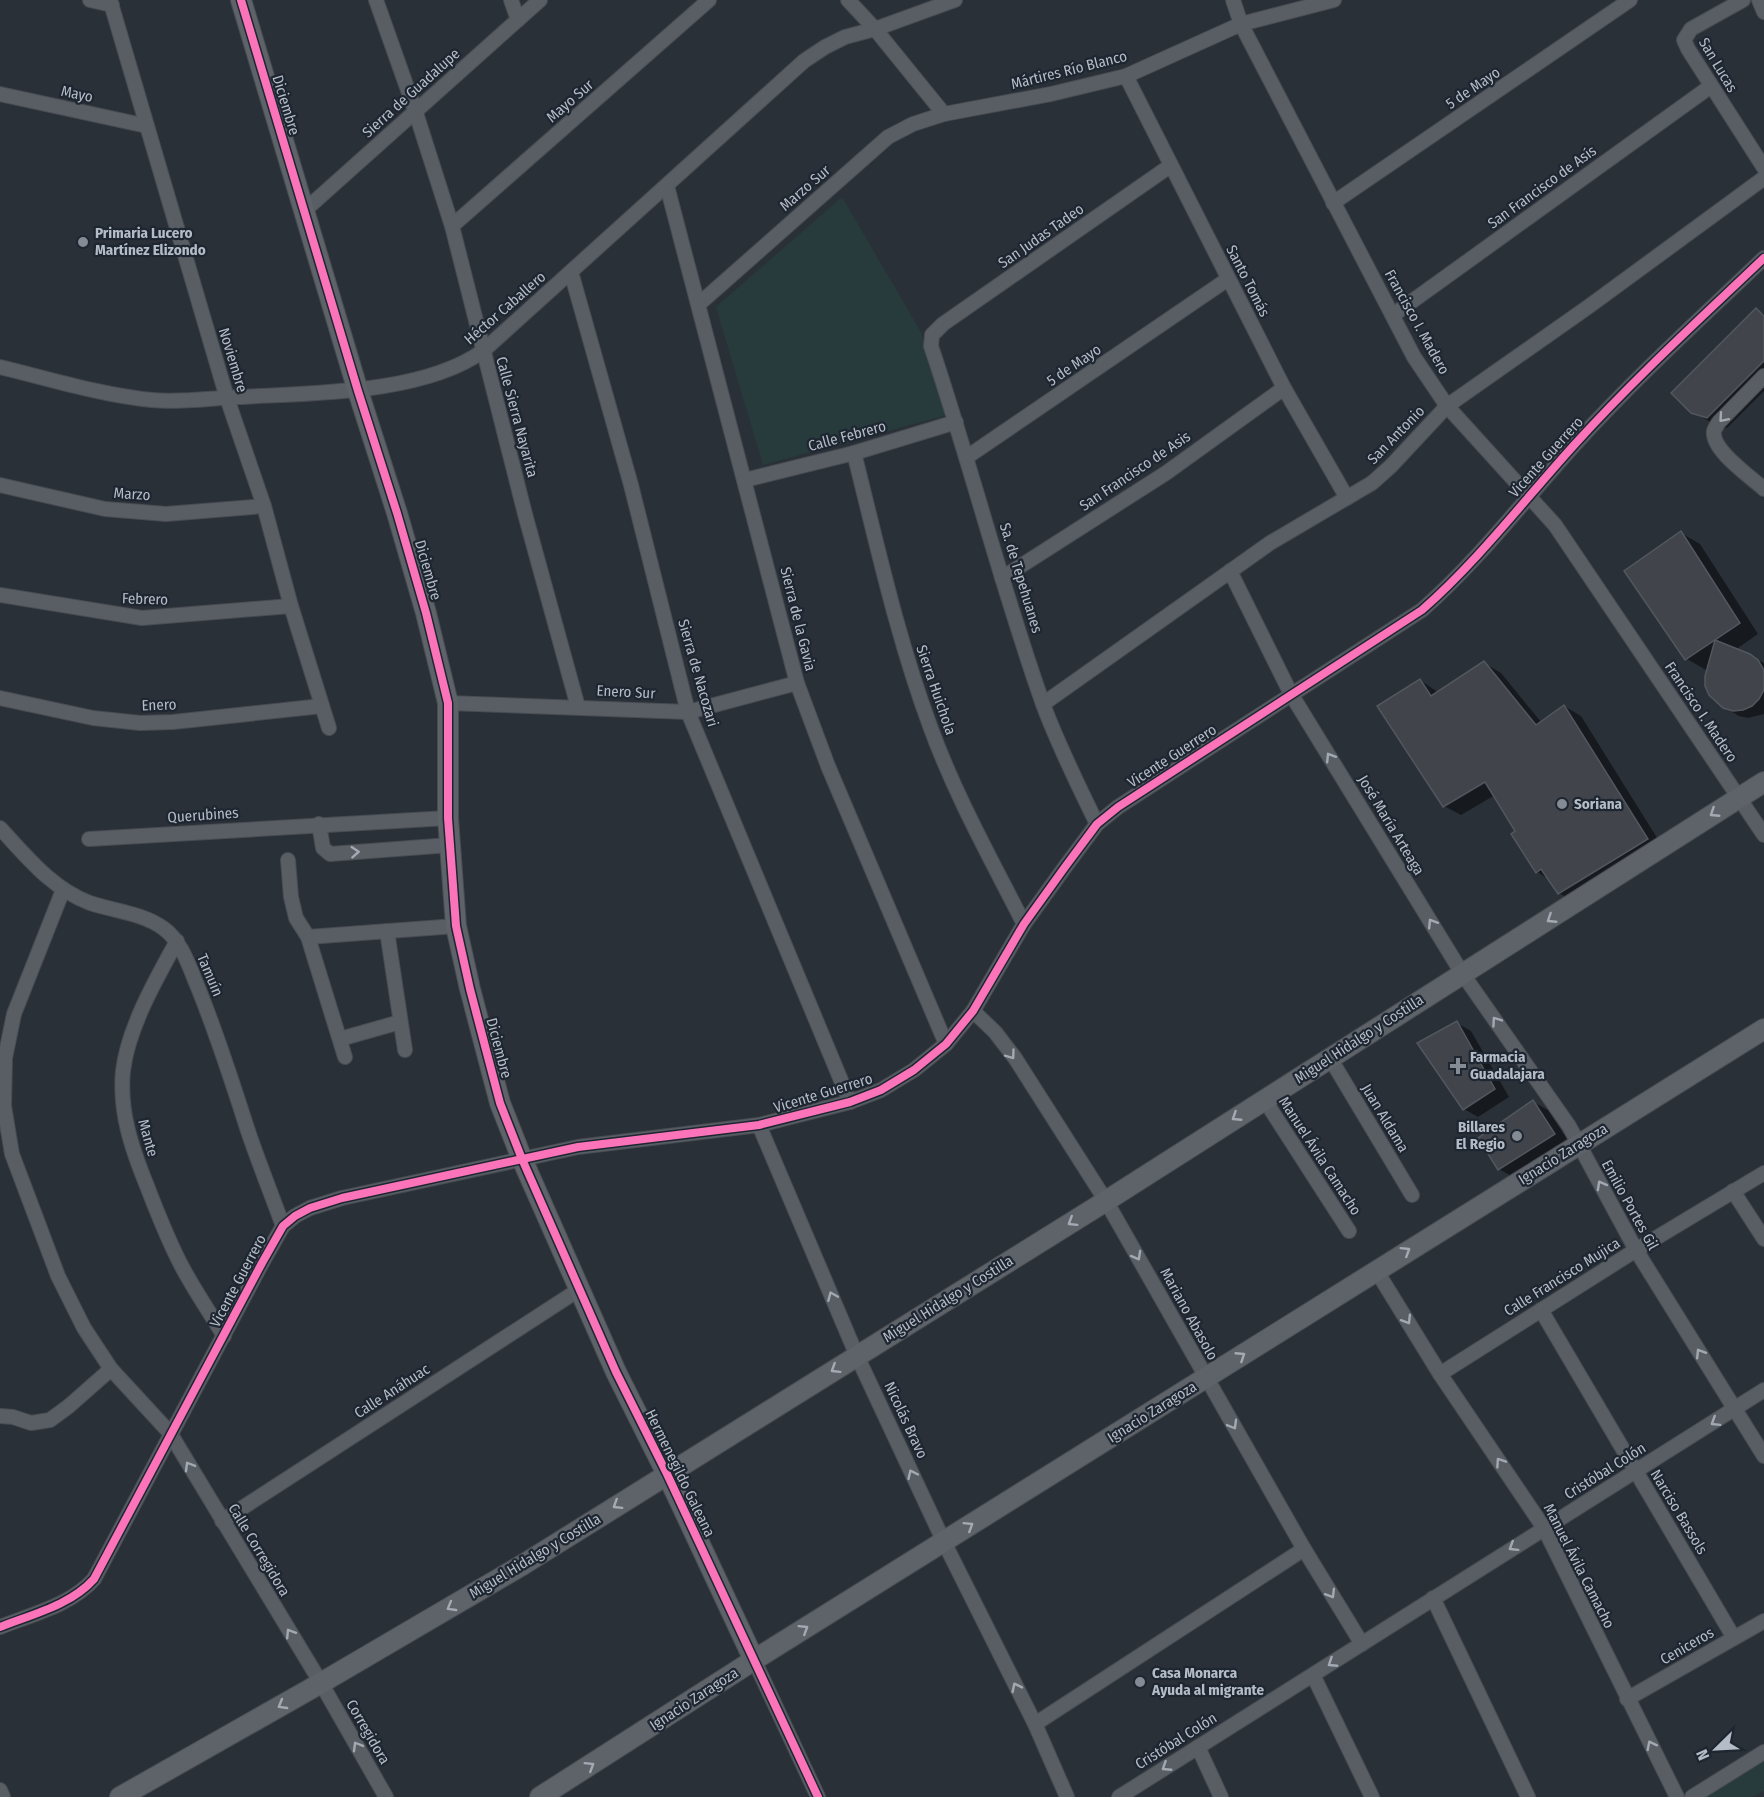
<svg xmlns="http://www.w3.org/2000/svg" width="1764" height="1797" font-family="'Fira Sans Condensed',sans-serif">
<style>
.green{fill:#273a3c}
.shadow{fill:#0007}
.building{fill:#41454b;stroke:#52575f;stroke-width:1.5}
.lines{fill:none;stroke-linecap:round;stroke-linejoin:round}
.street-casing{stroke:#484c52;stroke-width:16}
.secondary-casing{stroke:#484c52;stroke-width:22}
.street{stroke:#595e65;stroke-width:14}
.secondary{stroke:#5e6269;stroke-width:20}
.cycleway-casing{stroke:#1e2631;stroke-width:11}
.cycleway{stroke:#fb73b8;stroke-width:8}
.oneway{stroke:#a2a9b3}
.oneway2{stroke:#a3aab4}
.poi-dot{fill:#848b95;stroke:#1e2631;stroke-width:2}
.labels{text-anchor:middle;dominant-baseline:central;stroke-width:4.5;stroke-linejoin:round;paint-order:stroke}
.street-label{font-size:15px;fill:#b4bcc7;stroke:#1e2631}
.poi-label{font-size:15px;font-weight:bold;fill:#b4bcc7;stroke:#1e2631;text-anchor:start}
</style>
<rect width="100%" height="100%" fill="#2a3037"/>
<!-- green -->
<g class="green">
<polygon points="842,197 921,332 947,415 763,465 716,307"/>
<polygon points="1764,1761 1764,1791 1752,1797 1707,1797"/>
</g>
<!-- shadow -->
<g class="shadow">
<polygon points="1757,310 1764,314 1764,391 1727,428 1712,423 1692,411"/>
<polygon points="1681,533 1700,544 1758,634 1735,650 1764,663 1764,714 1748,718 1739,716 1724,707 1709,667 1706,670 1687,659"/>
<polygon points="1484,663 1501,673 1541,722 1564,706 1581,716 1664,849 1576,903 1559,893 1550,880 1537,872 1513,834 1517,831 1495,795 1461,815 1444,806 1420,680 1439,693"/>
<polygon points="1457,1023 1471,1031 1509,1097 1478,1117 1464,1109"/>
<polygon points="1533,1102 1548,1110 1569,1142 1513,1177 1499,1169"/>
</g>
<!-- building -->
<g class="building">
<polygon points="1756,308 1764,316 1764,361 1707,418 1691,413 1671,393"/>
<polygon points="1681,531 1740,623 1685,660 1624,571"/>
<polygon points="1715,640 1750,654 1758,660 1764,670 1764,690 1759,699 1752,706 1743,710 1733,711 1723,708 1709,695 1705,686 1705,676"/>
<polygon points="1484,661 1536,725 1564,705 1648,839 1558,894 1541,869 1536,873 1511,834 1515,831 1485,782 1443,807 1377,706 1420,679 1431,696"/>
<polygon points="1457,1021 1495,1089 1463,1110 1417,1043"/>
<polygon points="1533,1100 1555,1134 1498,1170 1478,1138"/>
</g>
<g class="lines">
<!-- street casing -->
<g class="street-casing">
<g id="street">
<polyline points="90,0 112,5"/>
<polyline points="110,0 227,398 264,506 291,606 329,728"/>
<polyline points="376,0 415,110 452,226 525,514 578,707"/>
<polyline points="511,0 518,20"/>
<polyline points="848,0 875,29 944,114"/>
<polyline points="1233,0 1241,24 1414,357 1447,406 1555,525 1764,835"/>
<polyline points="1743,0 1691,29 1684,40 1688,49 1764,168"/>
<polyline points="1759,0 1764,12"/>
<polyline points="1126,76 1284,388 1347,498"/>
<polyline points="0,94 147,126"/>
<polyline points="667,186 797,683 828,766 946,1044"/>
<polyline points="1333,203 1630,0"/>
<polyline points="304,211 540,0"/>
<polyline points="452,226 709,0"/>
<polyline points="571,272 631,485 688,712 850,1102"/>
<polyline points="699,304 888,137 913,124 944,114 1051,94 1126,76 1241,24 1334,0"/>
<polyline points="1393,315 1711,86"/>
<path d="M0,367C50,379 101,395 152,400C179,403 212,398 239,397C312,393 423,394 483,351L804,61L825,47L845,37L875,29L955,0"/>
<path d="M1764,376L1719,422C1718,423 1714,430 1714,431C1711,450 1751,477 1764,489"/>
<path d="M854,453C877,544 897,637 930,726C955,795 991,859 1024,924"/>
<polyline points="967,457 1228,279"/>
<polyline points="745,480 854,453 956,422"/>
<polyline points="0,485 105,509 166,514 264,506"/>
<polyline points="1230,571 1291,694 1462,973 1569,1126 1636,1250 1764,1456"/>
<polyline points="1002,578 1166,473 1284,388"/>
<polyline points="0,595 142,618 291,606"/>
<polyline points="0,698 93,718 140,723 173,722 322,706"/>
<polyline points="448,703 688,712 797,683"/>
<polyline points="1043,704 1270,543 1372,483 1391,466 1447,406 1588,307 1764,178"/>
<polyline points="319,824 323,848 330,854 450,845"/>
<path d="M1097,824C1078,785 1058,745 1043,704C1001,586 971,465 931,346L932,335L943,324L1170,166"/>
<path d="M0,828C27,857 52,889 90,903C114,911 142,913 163,928C182,941 190,969 199,990C217,1035 232,1081 247,1128C258,1161 271,1193 283,1226"/>
<polyline points="89,839 448,818"/>
<polyline points="288,860 291,897 296,918 308,937 345,1057"/>
<polyline points="63,890 14,1014 5,1058 4,1106 12,1154 58,1276 84,1328 111,1369 170,1433 321,1683 386,1797"/>
<polyline points="387,931 405,1050"/>
<polyline points="308,937 456,926"/>
<path d="M177,941C156,979 128,1028 123,1071C119,1112 132,1149 147,1186C157,1212 167,1237 179,1261C192,1287 209,1311 224,1336"/>
<polyline points="973,1011 995,1032 1015,1058 1106,1201 1304,1549 1362,1644"/>
<polyline points="340,1039 400,1022"/>
<polyline points="1330,1058 1412,1195"/>
<polyline points="1264,1099 1349,1231"/>
<polyline points="759,1125 857,1356 944,1542 1035,1724 1067,1797"/>
<polyline points="1733,1191 1764,1239"/>
<polyline points="1376,1270 1440,1374 1544,1528 1677,1797"/>
<polyline points="1541,1310 1734,1638"/>
<polyline points="1440,1374 1636,1250 1764,1173"/>
<polyline points="0,1416 13,1417 31,1423 50,1420 69,1406 111,1369"/>
<polyline points="222,1521 580,1289"/>
<polyline points="1433,1598 1528,1797"/>
<path d="M0,1627C33,1614 71,1605 94,1579L262,1263L283,1226L295,1216L310,1208L342,1198L578,1147L759,1125L850,1102L881,1090L914,1070L946,1044L973,1011L1024,924L1065,867L1097,824L1118,807L1422,610C1479,560 1525,499 1576,443C1635,378 1700,319 1764,258"/>
<polyline points="754,1660 818,1797"/>
<polyline points="1313,1675 1372,1797"/>
<polyline points="1627,1699 1764,1621"/>
<polyline points="1035,1724 1304,1549"/>
<polyline points="1198,1747 1221,1797"/>
<polyline points="0,1790 3,1797"/>
<polyline points="1119,1797 1764,1390"/>
<polyline points="1692,1797 1764,1752"/>
</g>
</g>
<!-- secondary casing -->
<g class="secondary-casing">
<g id="secondary">
<polyline points="241,0 358,391 397,513 426,613 448,703 448,818 456,926 470,989 500,1103 522,1159 616,1372 667,1474 754,1660"/>
<polyline points="120,1797 321,1683 524,1564 1106,1201 1764,782"/>
<polyline points="540,1797 754,1660 1764,1029"/>
</g>
</g>
<!-- street -->
<use href="#street" class="street"/>
<!-- secondary -->
<use href="#secondary" class="secondary"/>
<!-- cycleway casing -->
<g class="cycleway-casing">
<g id="cycleway">
<polyline points="241,0 358,391 397,513 426,613 448,703 448,818 456,926 470,989 500,1103 522,1159 616,1372 667,1474 818,1797"/>
<path d="M0,1627C33,1614 71,1605 94,1579L262,1263L283,1226L295,1216L310,1208L342,1198L578,1147L759,1125L850,1102L881,1090L914,1070L946,1044L973,1011L1024,924L1065,867L1097,824L1118,807L1422,610C1479,560 1525,499 1576,443C1635,378 1700,319 1764,258"/>
</g>
</g>
<!-- cycleway -->
<use href="#cycleway" class="cycleway"/>
</g>
<!-- one-way arrows -->
<defs><path id="oneway-chevron" d="M-2-3.5L2.5 0L-2 3.5" fill="none" stroke-width="1.6" stroke-linecap="round" stroke-linejoin="round" transform="scale(1.5)"/></defs>
<g class="oneway">
<use href="#oneway-chevron" transform="translate(1723 418) rotate(131)"/>
<use href="#oneway-chevron" transform="translate(1330 757) rotate(-122)"/>
<use href="#oneway-chevron" transform="translate(355 852) rotate(-4)"/>
<use href="#oneway-chevron" transform="translate(1432 923) rotate(-122)"/>
<use href="#oneway-chevron" transform="translate(1496 1021) rotate(-125)"/>
<use href="#oneway-chevron" transform="translate(1011 1055) rotate(54)"/>
<use href="#oneway-chevron" transform="translate(1601 1185) rotate(-119)"/>
<use href="#oneway-chevron" transform="translate(1137 1256) rotate(61)"/>
<use href="#oneway-chevron" transform="translate(832 1296) rotate(-113)"/>
<use href="#oneway-chevron" transform="translate(1407 1320) rotate(58)"/>
<use href="#oneway-chevron" transform="translate(1700 1353) rotate(-122)"/>
<use href="#oneway-chevron" transform="translate(1715 1422) rotate(148)"/>
<use href="#oneway-chevron" transform="translate(1233 1425) rotate(60)"/>
<use href="#oneway-chevron" transform="translate(1500 1462) rotate(-124)"/>
<use href="#oneway-chevron" transform="translate(189 1466) rotate(-120)"/>
<use href="#oneway-chevron" transform="translate(912 1474) rotate(-115)"/>
<use href="#oneway-chevron" transform="translate(1513 1547) rotate(148)"/>
<use href="#oneway-chevron" transform="translate(1331 1594) rotate(59)"/>
<use href="#oneway-chevron" transform="translate(290 1633) rotate(-122)"/>
<use href="#oneway-chevron" transform="translate(1332 1663) rotate(147)"/>
<use href="#oneway-chevron" transform="translate(1016 1687) rotate(-116)"/>
<use href="#oneway-chevron" transform="translate(1651 1745) rotate(-117)"/>
<use href="#oneway-chevron" transform="translate(357 1746) rotate(-120)"/>
<use href="#oneway-chevron" transform="translate(1166 1767) rotate(147)"/>
</g>
<g class="oneway2">
<use href="#oneway-chevron" transform="translate(1714 813) rotate(147)"/>
<use href="#oneway-chevron" transform="translate(1551 919) rotate(147)"/>
<use href="#oneway-chevron" transform="translate(1236 1117) rotate(147)"/>
<use href="#oneway-chevron" transform="translate(1072 1222) rotate(148)"/>
<use href="#oneway-chevron" transform="translate(1406 1251) rotate(-32)"/>
<use href="#oneway-chevron" transform="translate(1241 1356) rotate(-33)"/>
<use href="#oneway-chevron" transform="translate(835 1369) rotate(148)"/>
<use href="#oneway-chevron" transform="translate(617 1505) rotate(148)"/>
<use href="#oneway-chevron" transform="translate(969 1526) rotate(-32)"/>
<use href="#oneway-chevron" transform="translate(451 1607) rotate(150)"/>
<use href="#oneway-chevron" transform="translate(804 1629) rotate(-32)"/>
<use href="#oneway-chevron" transform="translate(282 1705) rotate(150)"/>
<use href="#oneway-chevron" transform="translate(590 1766) rotate(-32)"/>
</g>
<!-- markers -->
<g class="poi-dot">
<circle cx="83" cy="242" r="6"/>
<circle cx="1562" cy="804" r="6"/>
<path d="M1455 1057h6v6h6v6h-6v6h-6v-6h-6v-6h6z"/>
<circle cx="1517" cy="1136" r="6"/>
<circle cx="1140" cy="1682" r="6"/>
</g>
<g class="labels">
<!-- street labels -->
<g class="street-label">
<text transform="translate(1718 65) rotate(59)">San Lucas</text>
<text transform="translate(1069 70) rotate(-14)">Mártires Río Blanco</text>
<text transform="translate(1473 88) rotate(-34)">5 de Mayo</text>
<text transform="translate(411 93) rotate(-42)">Sierra de Guadalupe</text>
<text transform="translate(77 94) rotate(12)">Mayo</text>
<text transform="translate(570 101) rotate(-41)">Mayo Sur</text>
<text transform="translate(286 105) rotate(73)">Diciembre</text>
<text transform="translate(1542 187) rotate(-36)">San Francisco de Asís</text>
<text transform="translate(805 188) rotate(-41)">Marzo Sur</text>
<text transform="translate(1041 236) rotate(-35)">San Judas Tadeo</text>
<text transform="translate(1248 281) rotate(63)">Santo Tomás</text>
<text transform="translate(505 308) rotate(-41)">Héctor Caballero</text>
<text transform="translate(1417 322) rotate(61)">Francisco I. Madero</text>
<text transform="translate(233 360) rotate(73)">Noviembre</text>
<text transform="translate(1074 365) rotate(-34)">5 de Mayo</text>
<text transform="translate(517 417) rotate(75)">Calle Sierra Nayarita</text>
<text transform="translate(1396 435) rotate(-46)">San Antonio</text>
<text transform="translate(847 436) rotate(-15)">Calle Febrero</text>
<text transform="translate(1546 457) rotate(-48)">Vicente Guerrero</text>
<text transform="translate(1135 471) rotate(-34)">San Francisco de Asis</text>
<text transform="translate(132 494) rotate(4)">Marzo</text>
<text transform="translate(428 570) rotate(74)">Diciembre</text>
<text transform="translate(1021 578) rotate(73)">Sa. de Tepehuanes</text>
<text transform="translate(145 599) rotate(2)">Febrero</text>
<text transform="translate(798 619) rotate(76)">Sierra de la Gavia</text>
<text transform="translate(698 673) rotate(74)">Sierra de Nacozari</text>
<text transform="translate(936 690) rotate(71)">Sierra Huichola</text>
<text transform="translate(626 692) rotate(3)">Enero Sur</text>
<text transform="translate(159 705) rotate(-2)">Enero</text>
<text transform="translate(1701 712) rotate(56)">Francisco I. Madero</text>
<text transform="translate(1172 756) rotate(-33)">Vicente Guerrero</text>
<text transform="translate(203 815) rotate(-4)">Querubines</text>
<text transform="translate(1391 825) rotate(59)">José María Arteaga</text>
<text transform="translate(210 975) rotate(67)">Tamuín</text>
<text transform="translate(1359 1039) rotate(-33)">Miguel Hidalgo y Costilla</text>
<text transform="translate(499 1048) rotate(75)">Diciembre</text>
<text transform="translate(823 1093) rotate(-17)">Vicente Guerrero</text>
<text transform="translate(1385 1118) rotate(59)">Juan Aldama</text>
<text transform="translate(148 1138) rotate(74)">Mante</text>
<text transform="translate(1563 1154) rotate(-32)">Ignacio Zaragoza</text>
<text transform="translate(1320 1156) rotate(57)">Manuel Ávila Camacho</text>
<text transform="translate(1630 1205) rotate(61)">Emilio Portes Gil</text>
<text transform="translate(1562 1277) rotate(-32)">Calle Francisco Mujica</text>
<text transform="translate(238 1281) rotate(-62)">Vicente Guerrero</text>
<text transform="translate(948 1299) rotate(-32)">Miguel Hidalgo y Costilla</text>
<text transform="translate(1189 1314) rotate(61)">Mariano Abasolo</text>
<text transform="translate(392 1391) rotate(-33)">Calle Anáhuac</text>
<text transform="translate(1152 1412) rotate(-32)">Ignacio Zaragoza</text>
<text transform="translate(906 1420) rotate(65)">Nicolás Bravo</text>
<text transform="translate(1605 1471) rotate(-32)">Cristóbal Colón</text>
<text transform="translate(680 1473) rotate(64)">Hermenegildo Galeana</text>
<text transform="translate(1679 1512) rotate(59)">Narciso Bassols</text>
<text transform="translate(259 1550) rotate(59)">Calle Corregidora</text>
<text transform="translate(535 1556) rotate(-31)">Miguel Hidalgo y Costilla</text>
<text transform="translate(1579 1566) rotate(63)">Manuel Ávila Camacho</text>
<text transform="translate(1687 1646) rotate(-30)">Ceniceros</text>
<text transform="translate(694 1699) rotate(-33)">Ignacio Zaragoza</text>
<text transform="translate(368 1732) rotate(60)">Corregidora</text>
<text transform="translate(1176 1741) rotate(-32)">Cristóbal Colón</text>
</g>
<!-- poi labels -->
<g class="poi-label">
<text x="95" y="233">Primaria Lucero<tspan x="95" dy="17">Martínez Elizondo</tspan></text>
<text x="1574" y="804">Soriana</text>
<text x="1470" y="1057">Farmacia<tspan x="1470" dy="17">Guadalajara</tspan></text>
<text x="1505" y="1127" text-anchor="end">Billares<tspan x="1505" dy="17">El Regio</tspan></text>
<text x="1152" y="1673">Casa Monarca<tspan x="1152" dy="17">Ayuda al migrante</tspan></text>
</g>
</g>
<!-- north arrow -->
<g transform="translate(1716 1749) rotate(246)" stroke="#1e2631" stroke-width="4.5" paint-order="stroke">
<path d="M0-4.5L10 22L0 15L-10 22Z" fill="#b4bcc7"/>
<text y="-9" font-size="16" font-weight="bold" text-anchor="middle" fill="#b4bcc7">N</text>
</g>
</svg>
